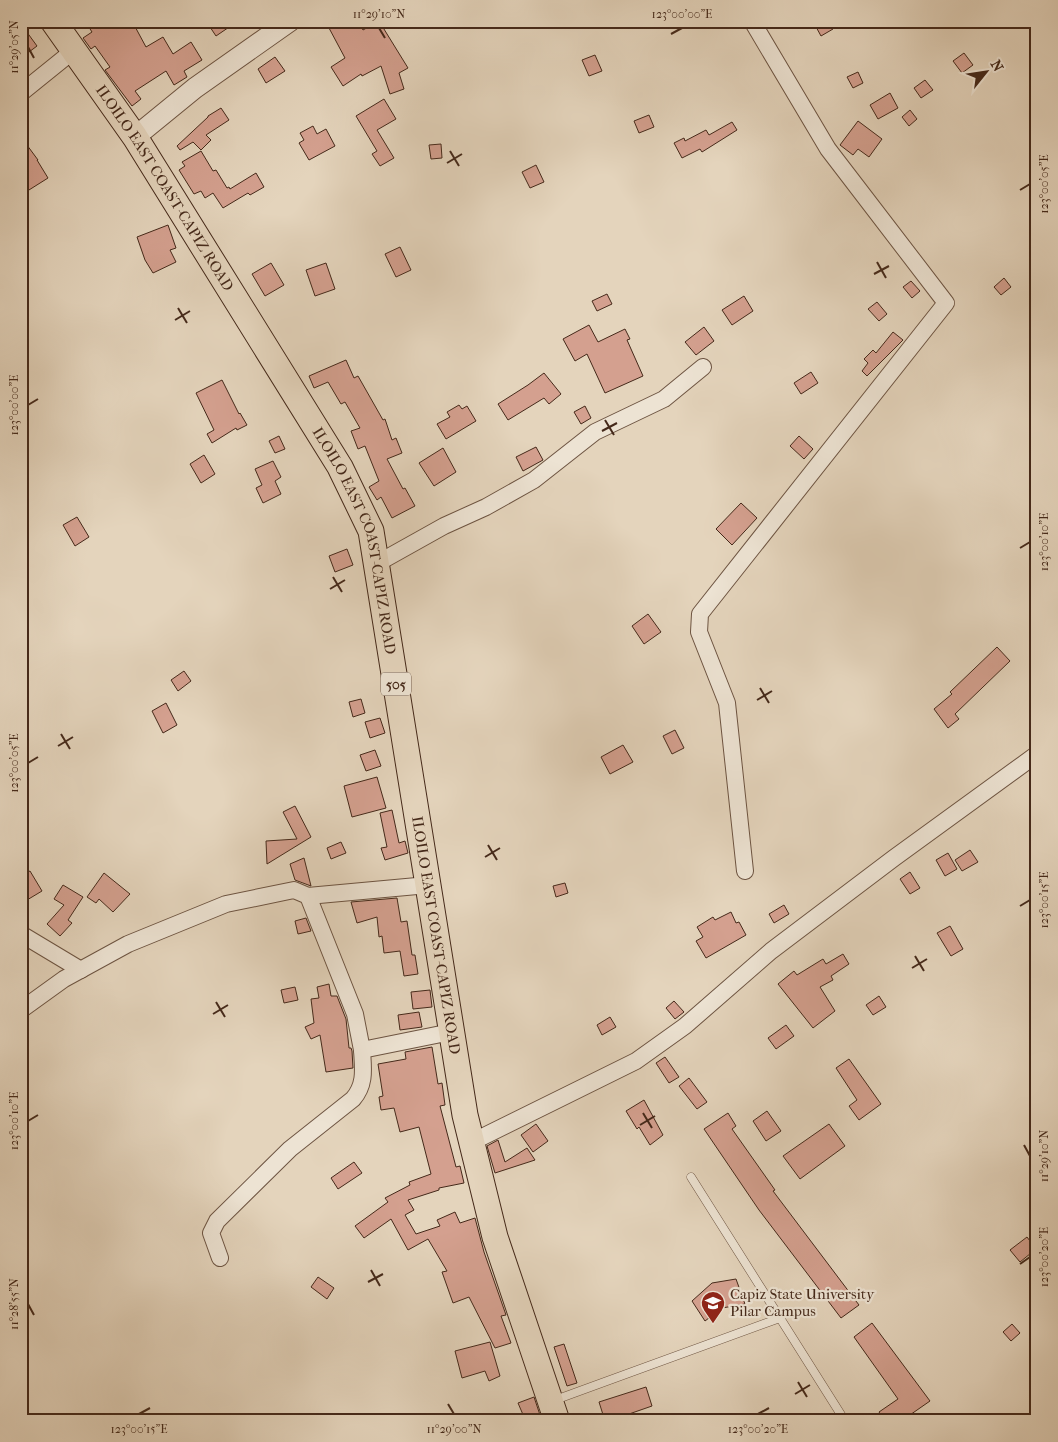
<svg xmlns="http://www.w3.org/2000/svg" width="1058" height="1442" font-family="'IM FELL French Canon',serif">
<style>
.building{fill:#d4a08f;stroke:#45291a}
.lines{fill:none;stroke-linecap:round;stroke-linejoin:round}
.service-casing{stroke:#6d5442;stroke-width:9}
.minor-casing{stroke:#6d5442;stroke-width:18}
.tertiary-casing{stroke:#6d5442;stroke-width:22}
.primary-casing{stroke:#45291a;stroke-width:27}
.service{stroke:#ede3d3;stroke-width:8}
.minor{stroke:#ede3d3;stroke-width:16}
.tertiary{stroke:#ede3d3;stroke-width:20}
.primary{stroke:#e4d4bc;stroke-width:25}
.ticks{fill:none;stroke:#45291a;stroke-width:2}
.labels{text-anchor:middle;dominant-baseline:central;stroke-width:4.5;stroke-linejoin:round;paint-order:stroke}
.shield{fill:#ede3d3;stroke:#776152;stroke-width:1}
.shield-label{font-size:14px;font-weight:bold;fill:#45291a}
.street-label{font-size:15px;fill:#45291a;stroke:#ede3d3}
.poi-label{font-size:15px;fill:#45291a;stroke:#ede3d3;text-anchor:start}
.neatline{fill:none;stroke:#45291a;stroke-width:2}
.ticks-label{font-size:12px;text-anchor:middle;fill:#45291a}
</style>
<rect width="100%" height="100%" fill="#e4d4bc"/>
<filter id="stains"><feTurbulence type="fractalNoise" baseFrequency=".004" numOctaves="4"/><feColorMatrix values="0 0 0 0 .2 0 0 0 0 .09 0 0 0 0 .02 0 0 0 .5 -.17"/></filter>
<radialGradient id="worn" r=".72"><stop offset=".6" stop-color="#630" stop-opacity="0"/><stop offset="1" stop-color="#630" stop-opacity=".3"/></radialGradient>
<!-- building -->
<g class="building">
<polygon points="85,21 132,21 146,47 163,37 173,54 191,42 202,60 184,71 187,77 174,85 166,71 135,91 141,99 132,106 105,70 110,67 95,46 91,49 83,38 92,32"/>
<polygon points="206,21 238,21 216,36"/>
<polygon points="333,21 358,21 363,30 379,21 408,68 399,73 404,89 390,94 381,66 362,76 361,74 343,86 331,67 345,58 329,28 335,24"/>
<polygon points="822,21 829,21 833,29 821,36 815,25"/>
<polygon points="21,24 37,46 21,58"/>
<polygon points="964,53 973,65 962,73 953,61"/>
<polygon points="595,55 602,71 589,76 582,60"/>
<polygon points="275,57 285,71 266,83 258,69"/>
<polygon points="858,72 863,83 853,88 847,77"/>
<polygon points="925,80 933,90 921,98 914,88"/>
<polygon points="890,93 898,108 878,119 870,105"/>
<polygon points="384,99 396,119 377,130 394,158 380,166 372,154 377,151 356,116"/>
<polygon points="221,108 229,120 206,135 211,140 201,150 193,142 180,150 177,146 208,117 208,116"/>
<polygon points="910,110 917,119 909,126 902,117"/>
<polygon points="649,115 654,127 639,133 634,121"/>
<polygon points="858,121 882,139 869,157 858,149 853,155 840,145"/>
<polygon points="732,122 737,130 702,152 700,149 682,158 674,143 684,138 685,141 706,130 709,135"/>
<polygon points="313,126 317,134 326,129 335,146 309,160 299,143 304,140 300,133"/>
<polygon points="21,137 38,160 37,160 48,178 21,195"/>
<polygon points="441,144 442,158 431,159 429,145"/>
<polygon points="201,151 213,171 216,170 227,188 229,187 230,189 256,173 264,187 250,195 248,193 223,208 213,193 205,198 201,191 194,194 179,170 185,166 182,162"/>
<polygon points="536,165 544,182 530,188 522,172"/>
<polygon points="168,225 176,248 170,250 176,262 153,273 145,260 137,237"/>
<polygon points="400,247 411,270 396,277 385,254"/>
<polygon points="271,263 284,285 265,296 252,274"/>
<polygon points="326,263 335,289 315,296 306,270"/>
<polygon points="1004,278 1011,287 1001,295 994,287"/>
<polygon points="911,281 920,291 912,298 903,287"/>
<polygon points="607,294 612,304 597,311 592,301"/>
<polygon points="744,296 753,311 732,325 722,310"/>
<polygon points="877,302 887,314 879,321 868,309"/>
<polygon points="589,325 598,342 625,329 630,339 627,340 643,376 605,393 587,354 575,361 563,339"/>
<polygon points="704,327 714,341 696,355 685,342"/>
<polygon points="893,332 903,340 867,376 862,371 868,363 864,359 873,350 876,353"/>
<polygon points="346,360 354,378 358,376 383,420 385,419 392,440 396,438 402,453 387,459 403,489 405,488 415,506 392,518 381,497 377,500 369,487 379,481 365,446 358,449 351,431 360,428 345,402 341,404 328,382 314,388 309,376"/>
<polygon points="811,372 818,383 801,394 794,383"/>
<polygon points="544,373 561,394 549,404 544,398 508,420 498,404 528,385"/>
<polygon points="222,380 239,414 240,413 247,425 237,430 236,428 212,443 207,434 214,430 196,393"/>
<polygon points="459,405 462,409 467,406 476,421 446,439 437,424 450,417 447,412"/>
<polygon points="585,406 591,418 581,424 574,412"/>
<polygon points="279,436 285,449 275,453 269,441"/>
<polygon points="799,436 813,449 804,459 790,446"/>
<polygon points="536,447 543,460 523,471 516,457"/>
<polygon points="443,448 456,472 434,486 419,463"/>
<polygon points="204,455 215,474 201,483 190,464"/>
<polygon points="273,461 281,477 275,481 281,494 263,503 256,488 262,485 255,469"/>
<polygon points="741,503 757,518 732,545 716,529"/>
<polygon points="77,517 89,537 75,546 63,525"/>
<polygon points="347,549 353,565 335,572 329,556"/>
<polygon points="648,614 661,632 644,644 632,626"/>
<polygon points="997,647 1010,661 955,714 959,719 948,728 934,709 952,694 950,692"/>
<polygon points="184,671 191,681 178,691 171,680"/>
<polygon points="361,699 365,713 353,717 349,702"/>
<polygon points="166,703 177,725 163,733 152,711"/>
<polygon points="380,718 385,733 370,738 365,722"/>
<polygon points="675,730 684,748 672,754 663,736"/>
<polygon points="623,745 633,762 610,774 601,757"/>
<polygon points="375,750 381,766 366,771 360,755"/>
<polygon points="377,777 386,808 352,817 344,786"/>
<polygon points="295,806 311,837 267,864 266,841 297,839 283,812"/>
<polygon points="392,810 399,843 405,841 408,853 385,860 381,848 387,847 380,813"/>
<polygon points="341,842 346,853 331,859 327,848"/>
<polygon points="970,850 978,862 962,871 955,860"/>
<polygon points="948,853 957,869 945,876 936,860"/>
<polygon points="304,858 311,886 295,880 290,864"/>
<polygon points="30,871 42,891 27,900 21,890 21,875"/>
<polygon points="910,872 920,888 910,894 900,879"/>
<polygon points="104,873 130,894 113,912 99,899 96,903 87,897"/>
<polygon points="565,883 568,893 556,897 553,886"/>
<polygon points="63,885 83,897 68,920 72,923 60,936 47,924 64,905 54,899"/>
<polygon points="397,898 401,922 407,921 412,955 415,955 418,974 404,976 400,951 384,953 382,936 379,937 377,917 357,923 351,902"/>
<polygon points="784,905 789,914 774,923 769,914"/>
<polygon points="731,912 736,923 739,922 746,935 706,958 696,941 703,937 697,927 713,917 715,920"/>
<polygon points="306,918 311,931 298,934 295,921"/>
<polygon points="950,926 963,949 951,956 937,933"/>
<polygon points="843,954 849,964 831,976 833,980 820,987 835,1011 813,1028 778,984 794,971 797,975 823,959 826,964"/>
<polygon points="329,984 331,996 337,996 346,1019 349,1048 351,1048 352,1051 353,1068 326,1072 320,1035 311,1039 305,1027 314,1023 311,999 319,998 317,987"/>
<polygon points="295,987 298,1000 284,1003 281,990"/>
<polygon points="430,990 432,1007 413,1009 411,992"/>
<polygon points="879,996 886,1007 873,1015 866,1005"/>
<polygon points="674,1001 684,1012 675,1019 666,1008"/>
<polygon points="419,1012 422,1027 400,1030 398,1015"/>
<polygon points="610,1017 616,1027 602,1035 597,1025"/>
<polygon points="786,1025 794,1036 776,1049 768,1038"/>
<polygon points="432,1047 438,1084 442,1083 445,1105 440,1106 456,1167 460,1166 464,1183 439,1188 439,1190 408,1200 414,1210 405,1215 416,1234 440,1226 437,1220 455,1212 460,1223 475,1218 484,1252 506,1315 501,1316 511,1343 495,1348 469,1297 453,1303 442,1272 447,1271 428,1239 408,1250 391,1219 364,1238 355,1226 388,1202 385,1198 410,1185 409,1182 431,1174 419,1127 400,1132 394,1108 381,1110 379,1097 383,1096 378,1064 406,1059 405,1052"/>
<polygon points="665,1057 679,1077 669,1083 656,1063"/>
<polygon points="849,1059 881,1104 859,1120 849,1106 857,1100 836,1068"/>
<polygon points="689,1078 707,1102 697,1109 679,1086"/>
<polygon points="644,1100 663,1135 650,1145 639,1127 637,1129 626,1111"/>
<polygon points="767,1111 781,1131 766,1141 753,1121"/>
<polygon points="728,1113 736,1126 732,1129 775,1190 773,1191 859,1305 841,1318 759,1210 704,1129"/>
<polygon points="536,1124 548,1141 533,1152 521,1135"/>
<polygon points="829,1124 845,1146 800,1179 783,1156"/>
<polygon points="498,1140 505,1162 527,1148 535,1160 495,1173 487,1146"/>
<polygon points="354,1162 362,1173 338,1189 331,1178"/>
<polygon points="1027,1237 1036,1249 1020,1262 1010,1250"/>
<polygon points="318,1277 334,1288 327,1299 311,1287"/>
<polygon points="736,1279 745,1304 722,1308 705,1321 692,1301 712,1283"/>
<polygon points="872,1323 930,1401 907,1417 909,1421 885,1421 879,1412 898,1399 854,1337"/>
<polygon points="1012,1324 1020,1333 1011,1341 1003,1332"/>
<polygon points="490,1342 500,1376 489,1381 485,1371 462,1378 455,1351"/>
<polygon points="564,1344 577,1383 567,1386 554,1347"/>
<polygon points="646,1387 652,1406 629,1414 631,1421 605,1421 599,1402"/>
<polygon points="534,1397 542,1421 530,1421 528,1415 524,1417 518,1403"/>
</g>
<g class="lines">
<!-- service casing -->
<g class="service-casing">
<g id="service">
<polyline points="691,1177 780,1318"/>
<polyline points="555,1400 780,1318 845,1421"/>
</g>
</g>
<!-- minor casing -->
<g class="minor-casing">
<g id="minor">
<polyline points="21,93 73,51"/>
<polyline points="376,564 444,526 486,507 534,480 595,432 664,399 703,367"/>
<polyline points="745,871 727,703 699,632 700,614 946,303 828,149 752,21"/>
<polyline points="308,896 428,885"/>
<polyline points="21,934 81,970"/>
<polyline points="21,1010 64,979 128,944 226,904 294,890 308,896 355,1014 362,1050 451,1032"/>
<polyline points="472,1142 636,1061 685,1026 771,951 894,858 1037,754"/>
<path d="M220,1258L211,1233L217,1221L290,1149L353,1099C366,1084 363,1068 362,1050"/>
</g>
</g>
<!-- tertiary casing -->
<g class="tertiary-casing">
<polyline id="tertiary" points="135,137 195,88 290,21"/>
</g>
<!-- primary casing -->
<g class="primary-casing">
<g id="primary">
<path id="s1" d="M53,21L135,137L340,467L371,531L465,1115L495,1237L557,1421"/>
</g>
</g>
<!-- service -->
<use href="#service" class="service"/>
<!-- minor -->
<use href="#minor" class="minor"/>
<!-- tertiary -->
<use href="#tertiary" class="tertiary"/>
<!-- primary -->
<use href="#primary" class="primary"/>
</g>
<!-- ticks -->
<path class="ticks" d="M379,28L385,38M671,34L682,28M28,47L34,58M450,151L459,166M447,163L462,154M1020,190L1030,184M877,262L886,278M874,274L889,266M178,308L187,323M175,320L190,311M28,405L38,399M605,420L614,435M602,431L617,423M1020,548L1030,542M333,577L342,592M330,589L345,580M760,688L769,703M757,700L772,691M61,734L70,749M58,746L73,737M28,763L38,757M488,845L497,860M485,857L500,848M1020,906L1030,900M915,956L924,971M912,968L927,959M216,1002L225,1017M213,1014L228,1005M643,1113L652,1128M28,1121L38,1115M640,1125L655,1116M1024,1145L1030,1156M1020,1264L1030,1257M371,1270L380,1286M368,1282L383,1274M28,1304L34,1315M798,1382L807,1397M795,1394L810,1385M448,1404L454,1414M139,1414L150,1408M758,1414L769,1408"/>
<!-- icons -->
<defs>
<g id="university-pin" transform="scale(1.25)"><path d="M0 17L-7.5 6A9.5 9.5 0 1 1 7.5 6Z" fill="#8f2418" stroke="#ede3d3"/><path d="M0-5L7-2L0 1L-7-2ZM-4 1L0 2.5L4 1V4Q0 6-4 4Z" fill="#fff"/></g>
</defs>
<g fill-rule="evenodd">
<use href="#university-pin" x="713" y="1303"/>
</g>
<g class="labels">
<!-- shield labels -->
<rect class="shield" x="381" y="672.5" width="30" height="23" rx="4"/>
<g class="shield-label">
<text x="396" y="684">505</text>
</g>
<!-- street labels -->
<g class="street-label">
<text stroke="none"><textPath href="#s1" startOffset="201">ILOILO EAST COAST-CAPIZ ROAD</textPath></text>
<text stroke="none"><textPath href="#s1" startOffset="606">ILOILO EAST COAST-CAPIZ ROAD</textPath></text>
<text stroke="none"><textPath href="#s1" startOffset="1011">ILOILO EAST COAST-CAPIZ ROAD</textPath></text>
</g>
<!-- poi labels -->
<g class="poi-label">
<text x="730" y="1294">Capiz State University<tspan x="730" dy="17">Pilar Campus</tspan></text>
</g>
</g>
<!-- margin -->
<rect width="1058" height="1442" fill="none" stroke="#e4d4bc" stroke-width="55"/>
<!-- north arrow -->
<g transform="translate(986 72) rotate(60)" stroke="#ede3d3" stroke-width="4" paint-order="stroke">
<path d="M0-4L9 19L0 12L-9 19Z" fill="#45291a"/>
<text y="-8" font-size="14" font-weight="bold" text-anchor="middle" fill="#45291a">N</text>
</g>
<rect x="28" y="28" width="1002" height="1386" class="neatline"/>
<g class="ticks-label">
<text x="379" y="18">11°29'10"N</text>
<text x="682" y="18">123°00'00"E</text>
<text transform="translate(14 47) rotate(-90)" y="4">11°29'05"N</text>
<text transform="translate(1044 184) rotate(-90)" y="4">123°00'05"E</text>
<text transform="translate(14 405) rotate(-90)" y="4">123°00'00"E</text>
<text transform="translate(1044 542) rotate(-90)" y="4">123°00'10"E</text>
<text transform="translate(14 763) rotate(-90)" y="4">123°00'05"E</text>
<text transform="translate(1044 900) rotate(-90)" y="4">123°00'15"E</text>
<text transform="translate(14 1121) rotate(-90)" y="4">123°00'10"E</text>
<text transform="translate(1044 1156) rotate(-90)" y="4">11°29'10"N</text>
<text transform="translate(1044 1257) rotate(-90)" y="4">123°00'20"E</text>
<text transform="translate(14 1304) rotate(-90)" y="4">11°28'55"N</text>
<text x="139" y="1433">123°00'15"E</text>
<text x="454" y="1433">11°29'00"N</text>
<text x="758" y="1433">123°00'20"E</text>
</g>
<rect width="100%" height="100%" filter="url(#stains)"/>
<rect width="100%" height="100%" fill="url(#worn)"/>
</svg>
